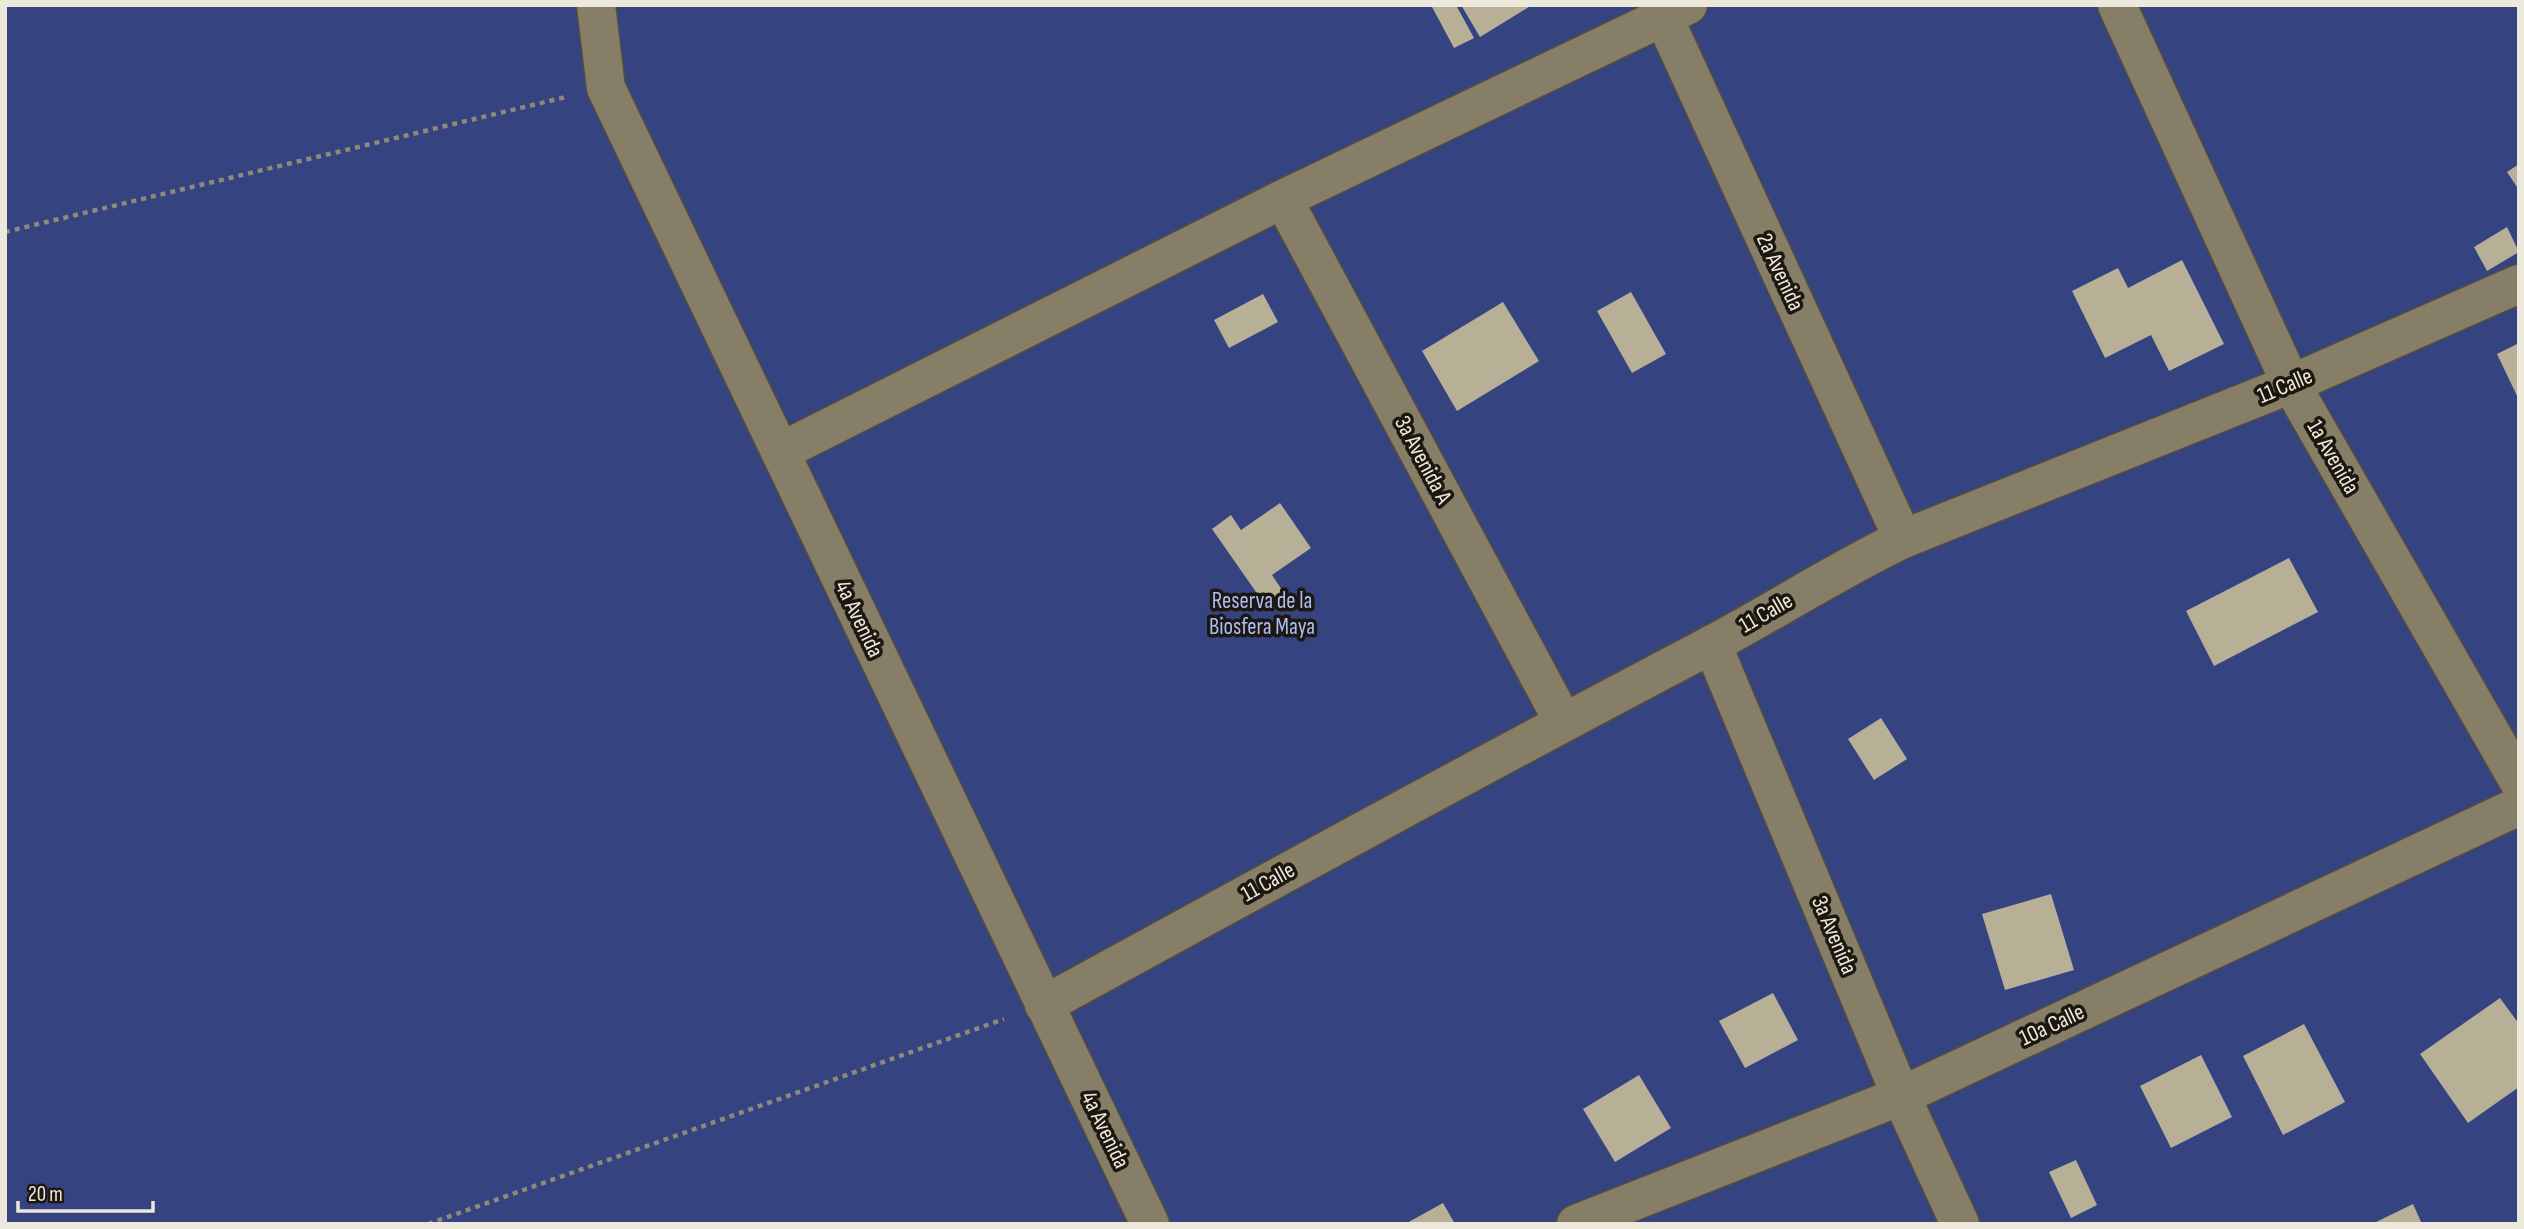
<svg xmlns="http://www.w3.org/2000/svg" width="2524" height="1229" font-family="'Sofia Sans Condensed',sans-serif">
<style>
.green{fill:#354381}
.building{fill:#b8af97}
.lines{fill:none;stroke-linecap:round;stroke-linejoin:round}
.street-casing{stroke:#554e3d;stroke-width:41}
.path{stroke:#8f8979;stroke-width:4.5;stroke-dasharray:5 5;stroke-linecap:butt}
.street{stroke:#867e67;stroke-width:38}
.labels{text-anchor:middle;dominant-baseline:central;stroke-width:7;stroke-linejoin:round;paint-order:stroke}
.street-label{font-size:23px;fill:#ede8dc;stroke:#1c180f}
.park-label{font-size:23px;fill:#acbdf6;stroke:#1c180f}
</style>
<rect width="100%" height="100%" fill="#37301c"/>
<!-- green -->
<rect class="green" x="5" y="5" width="2514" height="1219"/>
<!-- building -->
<g class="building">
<polygon points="1431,5 1456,5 1474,38 1454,48"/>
<polygon points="1461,5 1532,5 1480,37"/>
<polygon points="2519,164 2519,190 2507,172"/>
<polygon points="2507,227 2519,252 2487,271 2474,247"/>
<polygon points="2182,260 2224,344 2169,371 2151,335 2105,358 2072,291 2118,268 2128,288"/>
<polygon points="1631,292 1666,354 1632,373 1597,311"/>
<polygon points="1263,294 1278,322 1229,348 1214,320"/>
<polygon points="1503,302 1539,361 1457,411 1422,351"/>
<polygon points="2519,343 2519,400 2497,354"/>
<polygon points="1280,503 1311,548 1272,575 1288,599 1270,612 1212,529 1231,515 1241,530"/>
<polygon points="2289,558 2318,612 2214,666 2186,611"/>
<polygon points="1881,718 1907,759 1874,780 1848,739"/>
<polygon points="2051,894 2074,970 2005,990 1982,914"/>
<polygon points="1773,993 1798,1040 1745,1068 1719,1021"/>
<polygon points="2500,998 2519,1024 2519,1087 2468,1123 2420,1054"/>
<polygon points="2304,1024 2345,1102 2283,1135 2243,1056"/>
<polygon points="2201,1055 2232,1117 2171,1148 2140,1086"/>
<polygon points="1639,1075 1671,1128 1615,1162 1583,1109"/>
<polygon points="2076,1160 2097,1205 2071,1218 2049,1172"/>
<polygon points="1443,1203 1455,1224 1405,1224"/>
<polygon points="2413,1204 2422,1224 2372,1224"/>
</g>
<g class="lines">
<!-- street casing -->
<g class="street-casing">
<g id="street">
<polyline points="596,5 606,88 1150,1224"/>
<polyline points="1658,5 1903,539"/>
<polyline points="2117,5 2291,384 2519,782"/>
<polyline points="1283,199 1563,721"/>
<polyline points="780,452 1283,199 1688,5"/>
<polyline points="1712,644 1901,1096 1960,1224"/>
<path d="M1044,1005C1265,884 1486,763 1709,646C1775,611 1836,571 1903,539L2291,384L2519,284"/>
<polyline points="1576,1224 1901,1096 2519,806"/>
</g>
</g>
<!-- path -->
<g class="path">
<polyline points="5,232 566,97"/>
<polyline points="428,1224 1004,1019"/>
</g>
<!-- street -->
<use href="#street" class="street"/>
</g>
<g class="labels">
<!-- street labels -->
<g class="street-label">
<text transform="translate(1780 272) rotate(65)">2a Avenida</text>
<text transform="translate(2285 386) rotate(-23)">11 Calle</text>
<text transform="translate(2333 457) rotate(60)">1a Avenida</text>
<text transform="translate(1423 460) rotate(62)">3a Avenida A</text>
<text transform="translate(1766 613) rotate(-30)">11 Calle</text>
<text transform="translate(859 619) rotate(64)">4a Avenida</text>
<text transform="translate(1268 882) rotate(-29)">11 Calle</text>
<text transform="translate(1834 935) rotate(67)">3a Avenida</text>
<text transform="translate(2052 1025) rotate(-25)">10a Calle</text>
<text transform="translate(1105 1130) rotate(64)">4a Avenida</text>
</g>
<!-- park labels -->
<g class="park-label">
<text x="1262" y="601">Reserva de la<tspan x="1262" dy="26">Biosfera Maya</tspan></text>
</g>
</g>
<!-- border -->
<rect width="2524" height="1229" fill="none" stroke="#ede8dc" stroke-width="14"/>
<!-- scale -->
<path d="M18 1201v10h135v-10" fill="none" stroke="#ede8dc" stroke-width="3.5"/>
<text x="28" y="1201" font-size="21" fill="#ede8dc" stroke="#1c180f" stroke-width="5" paint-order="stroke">20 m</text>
</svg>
